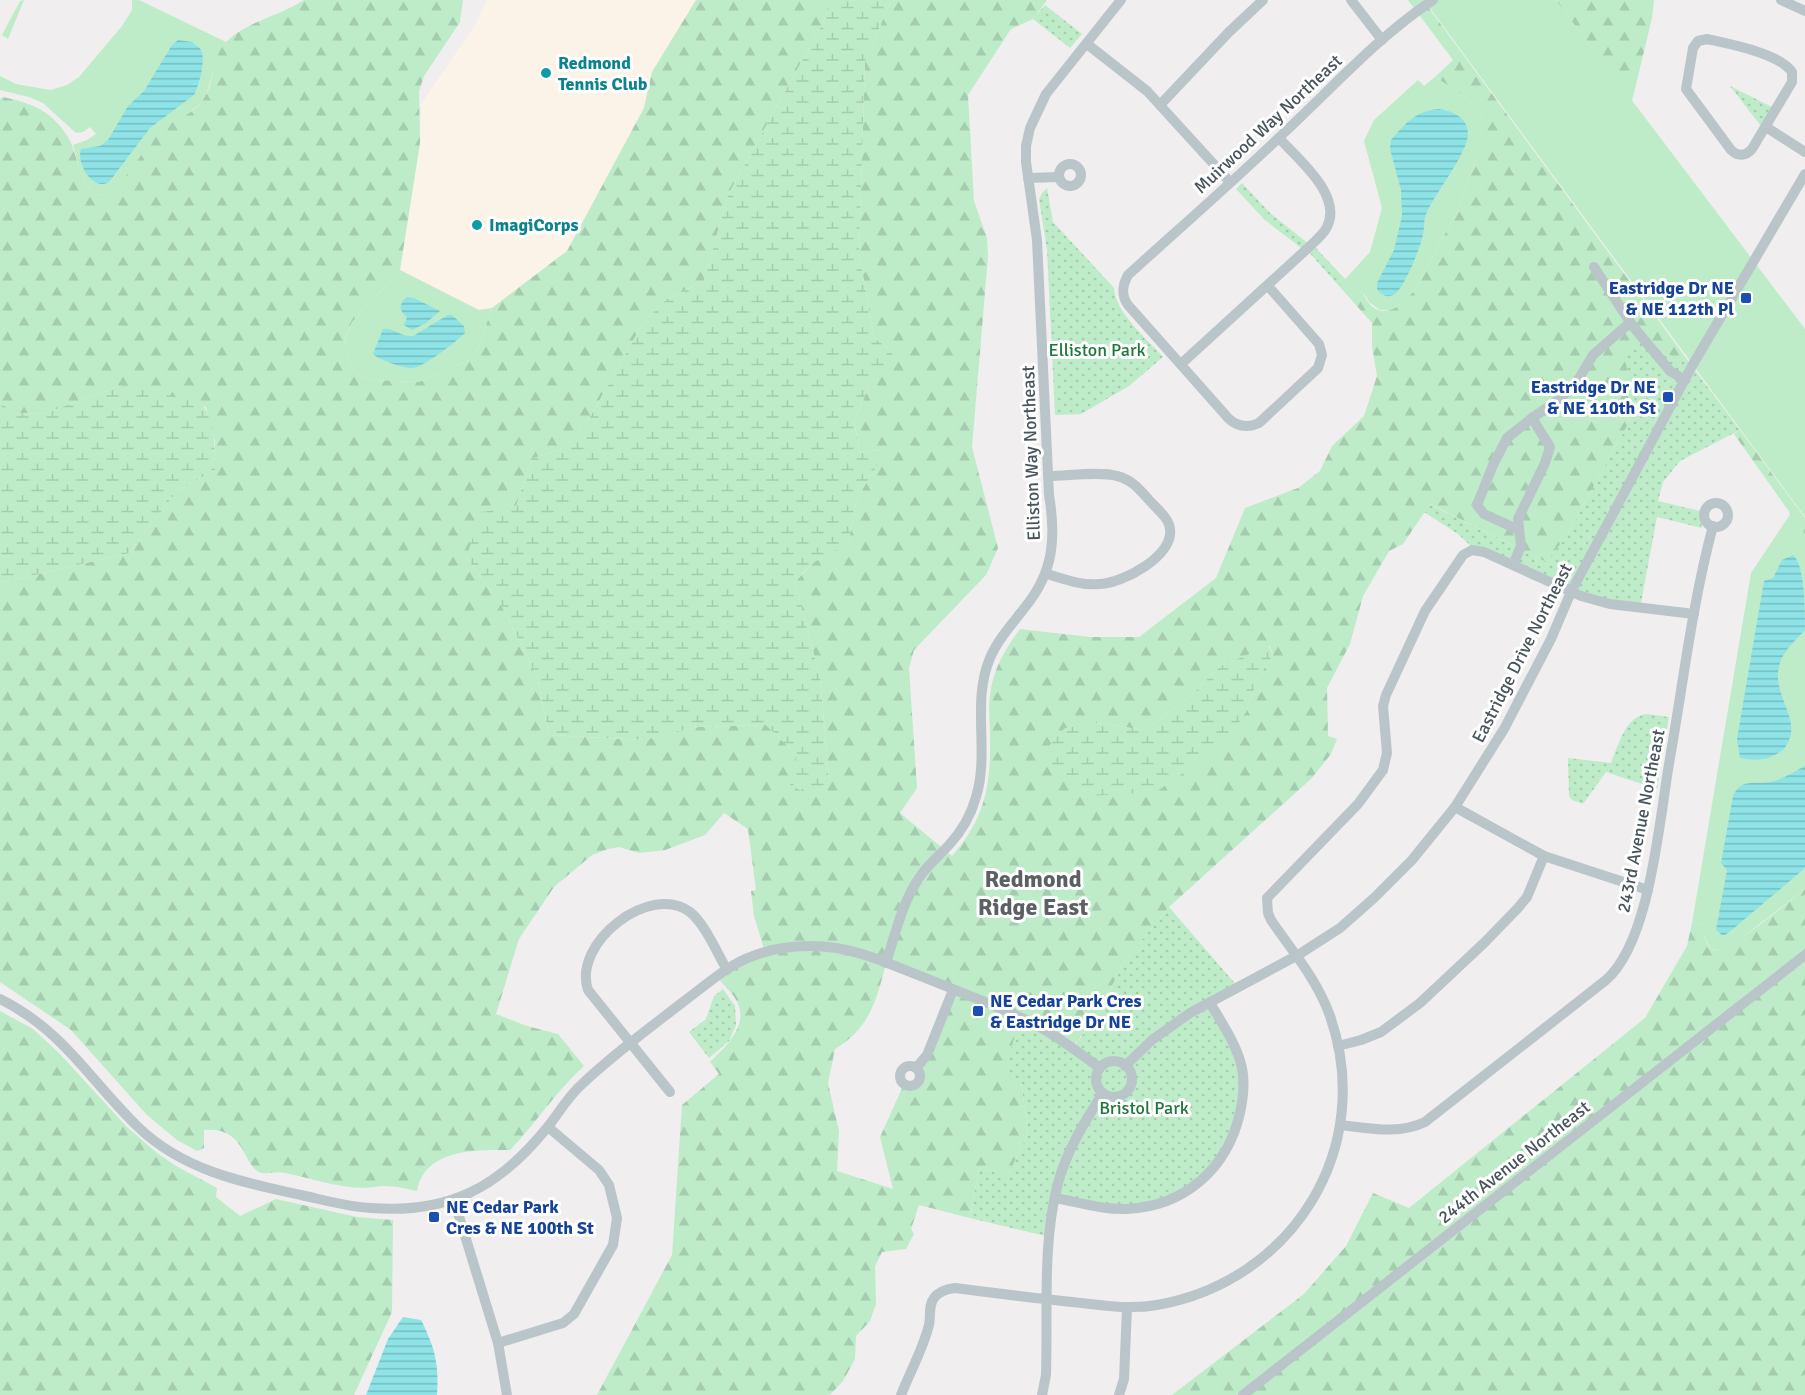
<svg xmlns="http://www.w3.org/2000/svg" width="1805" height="1395" font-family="Signika,sans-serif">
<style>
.commercial{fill:#fbf2e8}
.grass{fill:#beecc8}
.forest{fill:url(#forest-firs);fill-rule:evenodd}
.wetland{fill:url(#wetland-marsh)}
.park{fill:url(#park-dots)}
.water{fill:url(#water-rules)}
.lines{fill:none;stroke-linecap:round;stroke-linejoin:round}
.minor{stroke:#bac5ca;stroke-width:10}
.culture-dot{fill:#0f9aa8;stroke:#fff;stroke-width:2}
.transit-dot{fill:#1a4fb4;stroke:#fff;stroke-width:2}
.labels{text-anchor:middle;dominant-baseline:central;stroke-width:6;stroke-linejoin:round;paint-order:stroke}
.culture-label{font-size:18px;font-weight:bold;fill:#0d838f;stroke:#fff;text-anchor:start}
.street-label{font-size:18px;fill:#47545a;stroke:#fff}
.transit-label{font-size:18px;font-weight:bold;fill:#164399;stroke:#fff;text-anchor:end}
.park-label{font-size:18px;fill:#1c773a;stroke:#fff}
.district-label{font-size:24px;font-weight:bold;fill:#5b6062;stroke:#fff}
</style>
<defs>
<pattern id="forest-firs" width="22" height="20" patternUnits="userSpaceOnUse" patternTransform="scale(1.5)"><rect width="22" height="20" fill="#beecc8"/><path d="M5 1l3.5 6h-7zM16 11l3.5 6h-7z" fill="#a5ccae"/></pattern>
<pattern id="wetland-marsh" width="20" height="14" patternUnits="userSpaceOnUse" patternTransform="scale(1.5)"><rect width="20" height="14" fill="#beecc8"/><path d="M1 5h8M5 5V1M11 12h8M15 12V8" fill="none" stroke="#a5ccae"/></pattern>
<pattern id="park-dots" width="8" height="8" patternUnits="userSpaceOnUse" patternTransform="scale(1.5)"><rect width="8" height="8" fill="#beecc8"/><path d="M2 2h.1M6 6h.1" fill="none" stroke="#a5ccae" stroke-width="1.8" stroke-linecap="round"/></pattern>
<pattern id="water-rules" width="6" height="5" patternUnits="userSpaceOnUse" patternTransform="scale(1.5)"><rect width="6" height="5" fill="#8ee3e7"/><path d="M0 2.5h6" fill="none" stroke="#76bbbe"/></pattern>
</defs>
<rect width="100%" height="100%" fill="#f0eeee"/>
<!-- commercial -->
<polygon class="commercial" points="487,0 696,0 652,72 644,108 567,251 492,308 485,311 479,310 400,270 420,143 421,104 475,25"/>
<!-- grass -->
<g class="grass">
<polygon points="24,0 8,39 2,35 20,1"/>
<path d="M132,0H139L226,42L217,58L205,99L194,109L160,133L118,187L106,196C82,195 79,165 73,145L87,140L96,134L90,127L83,132L76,133L43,103L29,97L0,90V76L16,84L50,90L67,85L79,77L122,26L132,10Z"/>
<polygon points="1424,0 1556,0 1805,329 1805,517"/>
<polygon points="1435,77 1460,93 1475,105 1482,115 1484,124 1484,137 1459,208 1416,288 1407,300 1391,310 1380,310 1370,303 1362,291 1348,296 1339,286 1370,252 1382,208 1364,141 1374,120 1418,80 1424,86"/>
<polygon points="400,270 479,310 492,308 478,349 469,360 419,382 372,380 358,375 349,359 344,342 352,322"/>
<polygon points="1791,513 1805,534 1805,889 1736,942 1726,948 1711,950 1702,932 1702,925 1692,923 1751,573"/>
</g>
<!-- forest -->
<g class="forest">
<path d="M304,0H463L460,22L424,76L419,91L420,143L400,270L352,322L344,341L349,359L358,375L372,380L419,382L469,360L478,349L492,308L567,251L644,108L652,72L696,0H833L820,28L728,195L704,281L667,299L643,323L585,426L562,449L531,459L516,507L466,557L500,603L537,676L549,735L643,740L698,727L766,725L797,755L825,791L829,779L820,677L795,583C812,561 823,554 848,545L857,498L877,466L880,449L860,453L854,422L871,381L892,351L874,338L859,253L865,62L891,0H1047L1033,19L1011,29L968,95L974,201L987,238L988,256L972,447L998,548L986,575L914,650L909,668L917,788L900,813L952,856C985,818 991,786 990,737C990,723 988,708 990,695C993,669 1005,649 1020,629L1090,637H1139L1216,578L1245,508L1298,488L1320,471L1332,446L1364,416L1377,376L1372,346V323L1348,296L1362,291C1376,325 1400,310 1416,288L1459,208L1484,137V124L1482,115L1475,105L1460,93L1435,77L1453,60L1408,0H1423L1692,366H1627L1637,404L1633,415L1566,537L1546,562L1430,504L1403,544L1389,551L1363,596L1350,644L1327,688L1328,736L1337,739L1331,754L1312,778L1169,907L1124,962L1100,1010L1072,1048L1021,1080L1028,1134L1008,1175L979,1168L970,1218L919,1205L911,1229L914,1234L906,1249L882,1252L875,1266L876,1304L870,1321L856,1336L855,1359L843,1381L830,1395H597L672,1255L682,1105L719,1074L710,1062C724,1048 748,1027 738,1004C735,995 723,985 717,977L765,952L754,916L751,891L756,890L748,829L724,813L705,835L665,850L639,853L619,847L608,849L592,855L554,887L519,939L496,1014L527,1026L558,1034L584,1066C556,1091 536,1123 510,1150C477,1150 425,1148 417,1191C407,1189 396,1186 385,1186C378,1186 370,1188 362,1188C336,1187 310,1178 285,1173C277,1171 270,1174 262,1173C242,1169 248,1126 204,1130V1148L197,1151L177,1140L147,1115L71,1030L0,982V583L129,553L177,491L215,470V441L206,407L122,385L43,414L14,413L0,402V99L3,97C31,103 50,110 66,134C80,153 77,195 106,196C128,179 140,153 159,133C172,120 193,115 203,100C215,84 211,56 227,41C248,21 280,16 304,0ZM1270,646L1273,655L1258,678L1246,712L1047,748L1097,723L1145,730L1189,698L1220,666ZM886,963L953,990L919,1070V1081L914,1085L904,1084L880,1137L893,1189L837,1171L839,1131L828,1083L835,1049C870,1028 877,999 886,963Z"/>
<polygon points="1556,0 1654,0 1652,18 1632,101"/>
<polygon points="1740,430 1805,518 1805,534 1734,434"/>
<path d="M1805,889V1395H1172L1304,1294L1346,1246L1373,1193L1409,1208L1645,1018L1687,946L1692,923L1702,925C1702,934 1706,942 1711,950C1730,953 1788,902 1805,889Z"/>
<polygon points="0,1011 33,1029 59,1053 127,1127 157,1153 176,1166 217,1188 216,1197 240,1216 276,1199 357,1217 393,1220 392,1312 354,1395 0,1395"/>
</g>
<!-- wetland -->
<g class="wetland">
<path d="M833,0H891L865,62L859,253L874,338L892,351L891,372L871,381L854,422L860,453L881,449L877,466L857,498L848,546C823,554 811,561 795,583L820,677L829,780L825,791L810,794L790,786L797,755L766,725L698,727L644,740L549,735L537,676L500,603L466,557L482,512L516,507L531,459L562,449L585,426L643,323L667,299L704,281L728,195L820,28Z"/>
<path d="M122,385L199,402C216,415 215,450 215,470L177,491L129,553L0,583V402L14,413L43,414Z"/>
<polygon points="1269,646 1273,655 1258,678 1246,712 1225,744 1156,792 1089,796 1055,771 1047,748 1065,728 1097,723 1145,730 1189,698 1220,666"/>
</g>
<!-- park -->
<g class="park">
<polygon points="1045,5 1082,34 1070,48 1033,19"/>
<polygon points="1730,86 1776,109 1764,130"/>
<polygon points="1242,183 1270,213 1310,245 1312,244 1346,280 1339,286 1307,250 1305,251 1265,220 1236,189"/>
<path d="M1047,188L1053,222L1114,288C1115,312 1147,339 1163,357L1129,386L1081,414L1055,415L1047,250L1039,199L1042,193Z"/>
<path d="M1638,339L1692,366L1740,430L1680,461L1663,482L1658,501L1700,511L1702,528L1657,517L1640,608L1610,604L1475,550L1458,534L1424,512L1429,504L1546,562L1566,537L1633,415C1641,392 1620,372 1628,350C1630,346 1635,342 1638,339Z"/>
<path d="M1647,714L1669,717L1657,789L1606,772L1583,804L1572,800L1569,796L1568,758L1611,763C1618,746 1626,715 1647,714Z"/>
<polygon points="1169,907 1238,987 1210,1003 1234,1044 1243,1090 1229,1147 1188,1189 1126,1209 1055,1198 1050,1237 970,1218 979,1168 1008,1175 1028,1134 1021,1080 1004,1073 1020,1018 1073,1048 1100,1010 1124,962"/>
<polygon points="723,989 735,1006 736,1025 729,1041 709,1058 689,1032 706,1019 714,996"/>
</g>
<!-- water -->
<g class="water">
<path d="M178,40L192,42C196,45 200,47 202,52C205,64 199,85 194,95L150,128L109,182C93,192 76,163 81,149L100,146L108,140L128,106L144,91L172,45Z"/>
<path d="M1439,109C1453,111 1468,118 1468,134C1467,154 1436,192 1427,212C1423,219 1425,227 1423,234C1421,247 1405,285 1396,293C1389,299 1382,296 1377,289V283L1394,250L1402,216L1401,190L1390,149L1391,140C1406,123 1415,111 1439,109Z"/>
<path d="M407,297L414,298L440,311L426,323L412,330L404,325L407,317C399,311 398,304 407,297Z"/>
<path d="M448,315H452L464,326L465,333C457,341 424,367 413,368C405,369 379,360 373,354L383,329C393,327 400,337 413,336Z"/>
<path d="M1793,555C1805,564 1805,612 1805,630C1793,643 1780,653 1778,672C1776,703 1805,723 1783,750C1768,761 1758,761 1740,758L1737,739L1764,581L1773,578L1782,560Z"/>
<path d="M1805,766V868L1733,929L1725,935H1722L1716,930L1727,870L1721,863L1733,796C1742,776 1757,786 1774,781C1785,778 1795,771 1805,766Z"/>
<path d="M403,1317L421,1320C435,1348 439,1364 437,1395H366L388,1339Z"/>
</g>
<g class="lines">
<!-- minor -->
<g class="minor">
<polyline points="1351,0 1382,40"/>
<polyline points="1781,0 1805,11"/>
<path d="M1707,39C1729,44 1779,53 1792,72V82L1752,149C1746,156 1738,157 1731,150L1686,89L1693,48L1698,41Z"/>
<polyline points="1087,44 1147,91 1230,182"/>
<polyline points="1160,105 1229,32 1263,0"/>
<polyline points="1766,127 1805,152"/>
<circle cx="1070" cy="175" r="11"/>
<polyline points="1028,178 1059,177"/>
<polyline points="1594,267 1632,325"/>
<path d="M1268,286L1319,344L1322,355L1318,368L1259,423C1248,428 1238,427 1229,419L1128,305C1121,295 1122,286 1128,275C1181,227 1235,180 1287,130C1334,86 1379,36 1433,0"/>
<path d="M1181,364L1308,248C1315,241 1323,235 1327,227C1343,195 1298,159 1279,138"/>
<circle cx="1716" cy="515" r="12"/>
<polyline points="1519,530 1484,514 1477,505 1493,465 1507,438 1532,418"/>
<polyline points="1513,565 1521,546 1518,519 1545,463 1550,447 1532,418 1557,401 1575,385 1593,355 1626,326 1632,325 1670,371 1685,380"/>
<path d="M1047,574C1064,579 1082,586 1100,584C1123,583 1174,556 1170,529C1169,518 1157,509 1149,500C1140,490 1131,479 1117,476C1101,471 1067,476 1049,476"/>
<polyline points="1455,807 1544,856 1648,890"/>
<path d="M886,963C895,935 902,903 919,878C927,865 939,856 949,845C962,831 971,815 976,797C990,752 971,703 990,658C998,639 1013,623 1026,606C1054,571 1056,537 1049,495L1037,240L1026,162V146L1030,128L1046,94L1121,0"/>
<path d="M0,999C64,1031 88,1078 137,1126C182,1170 241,1182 301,1195C324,1200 348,1207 371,1208C448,1214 498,1188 546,1129C557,1116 565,1101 578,1088C610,1057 647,1030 683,1002C705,986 727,965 753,956C778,946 809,944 836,948C868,953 898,968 928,979C964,994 1002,1007 1036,1025C1059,1037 1079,1053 1100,1068"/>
<polyline points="1338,1046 1361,1040 1381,1032 1420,1003 1484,943 1518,908 1527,897 1544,856"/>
<circle cx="1114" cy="1079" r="18"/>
<circle cx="910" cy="1076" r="10"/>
<polyline points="1125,1066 1152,1040 1190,1013 1298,955 1340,928 1374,898 1412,860 1455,807 1504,729 1551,639 1571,592 1692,366 1805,174"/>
<polyline points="916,1068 927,1055 953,990"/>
<path d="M670,1092L588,990C572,943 650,882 690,912C705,924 717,953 727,970"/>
<path d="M1340,1125C1369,1128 1398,1135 1425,1122L1606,980C1650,942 1659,822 1669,764C1683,685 1692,604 1713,526"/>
<path d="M1055,1198C1078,1202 1103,1210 1127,1209C1185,1206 1227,1169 1240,1113C1243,1099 1245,1082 1242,1068C1237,1045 1222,1023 1210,1003"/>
<polyline points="454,1200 498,1343 507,1395"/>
<polyline points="498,1343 563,1323 574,1314 613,1245 617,1218 609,1185 599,1170 548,1127"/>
<path d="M901,1395C910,1372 923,1349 929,1325C931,1316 928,1306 934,1298C939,1291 947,1289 955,1288C994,1293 1033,1298 1072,1302C1100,1305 1129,1310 1157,1305C1293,1281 1376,1148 1330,1016C1317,979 1292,951 1271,920L1268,913L1267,898L1358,804L1383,770L1387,753L1383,706L1386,695L1425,611L1463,555L1472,550L1484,552L1581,596L1610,604L1694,614"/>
<path d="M1042,1395L1046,1375C1048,1311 1042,1244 1058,1183C1067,1150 1085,1121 1103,1093"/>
<polyline points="1119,1395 1124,1379 1127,1308"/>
<polyline points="1243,1395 1805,955"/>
</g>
</g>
<!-- markers -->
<g class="culture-dot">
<circle cx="546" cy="73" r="6"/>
<circle cx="477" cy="225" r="6"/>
</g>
<g class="transit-dot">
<rect x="1740" y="292" width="12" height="12" rx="3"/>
<rect x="1662" y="391" width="12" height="12" rx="3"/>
<rect x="972" y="1005" width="12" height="12" rx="3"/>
<rect x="428" y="1211" width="12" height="12" rx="3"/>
</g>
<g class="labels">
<!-- culture labels -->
<g class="culture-label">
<text x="558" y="63">Redmond<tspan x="558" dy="21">Tennis Club</tspan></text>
<text x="489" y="225">ImagiCorps</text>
</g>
<!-- street labels -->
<g class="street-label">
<text transform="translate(1268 124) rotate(-43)">Muirwood Way Northeast</text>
<text transform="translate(1031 453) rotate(-92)">Elliston Way Northeast</text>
<text transform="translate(1522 653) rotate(-63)">Eastridge Drive Northeast</text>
<text transform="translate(1641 821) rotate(-79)">243rd Avenue Northeast</text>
<text transform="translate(1514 1162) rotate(-38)">244th Avenue Northeast</text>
</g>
<!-- transit labels -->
<g class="transit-label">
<text x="1734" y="288">Eastridge Dr NE<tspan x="1734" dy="21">&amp; NE 112th Pl</tspan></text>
<text x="1656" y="387">Eastridge Dr NE<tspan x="1656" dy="21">&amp; NE 110th St</tspan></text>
<text x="990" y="1001" text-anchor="start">NE Cedar Park Cres<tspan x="990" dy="21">&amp; Eastridge Dr NE</tspan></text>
<text x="446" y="1207" text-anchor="start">NE Cedar Park<tspan x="446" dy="21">Cres &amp; NE 100th St</tspan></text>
</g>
<!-- park labels -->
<g class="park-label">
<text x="1097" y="350">Elliston Park</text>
<text x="1144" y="1108">Bristol Park</text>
</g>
<!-- district labels -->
<g class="district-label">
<text x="1033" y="879">Redmond<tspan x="1033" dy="28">Ridge East</tspan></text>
</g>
</g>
</svg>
